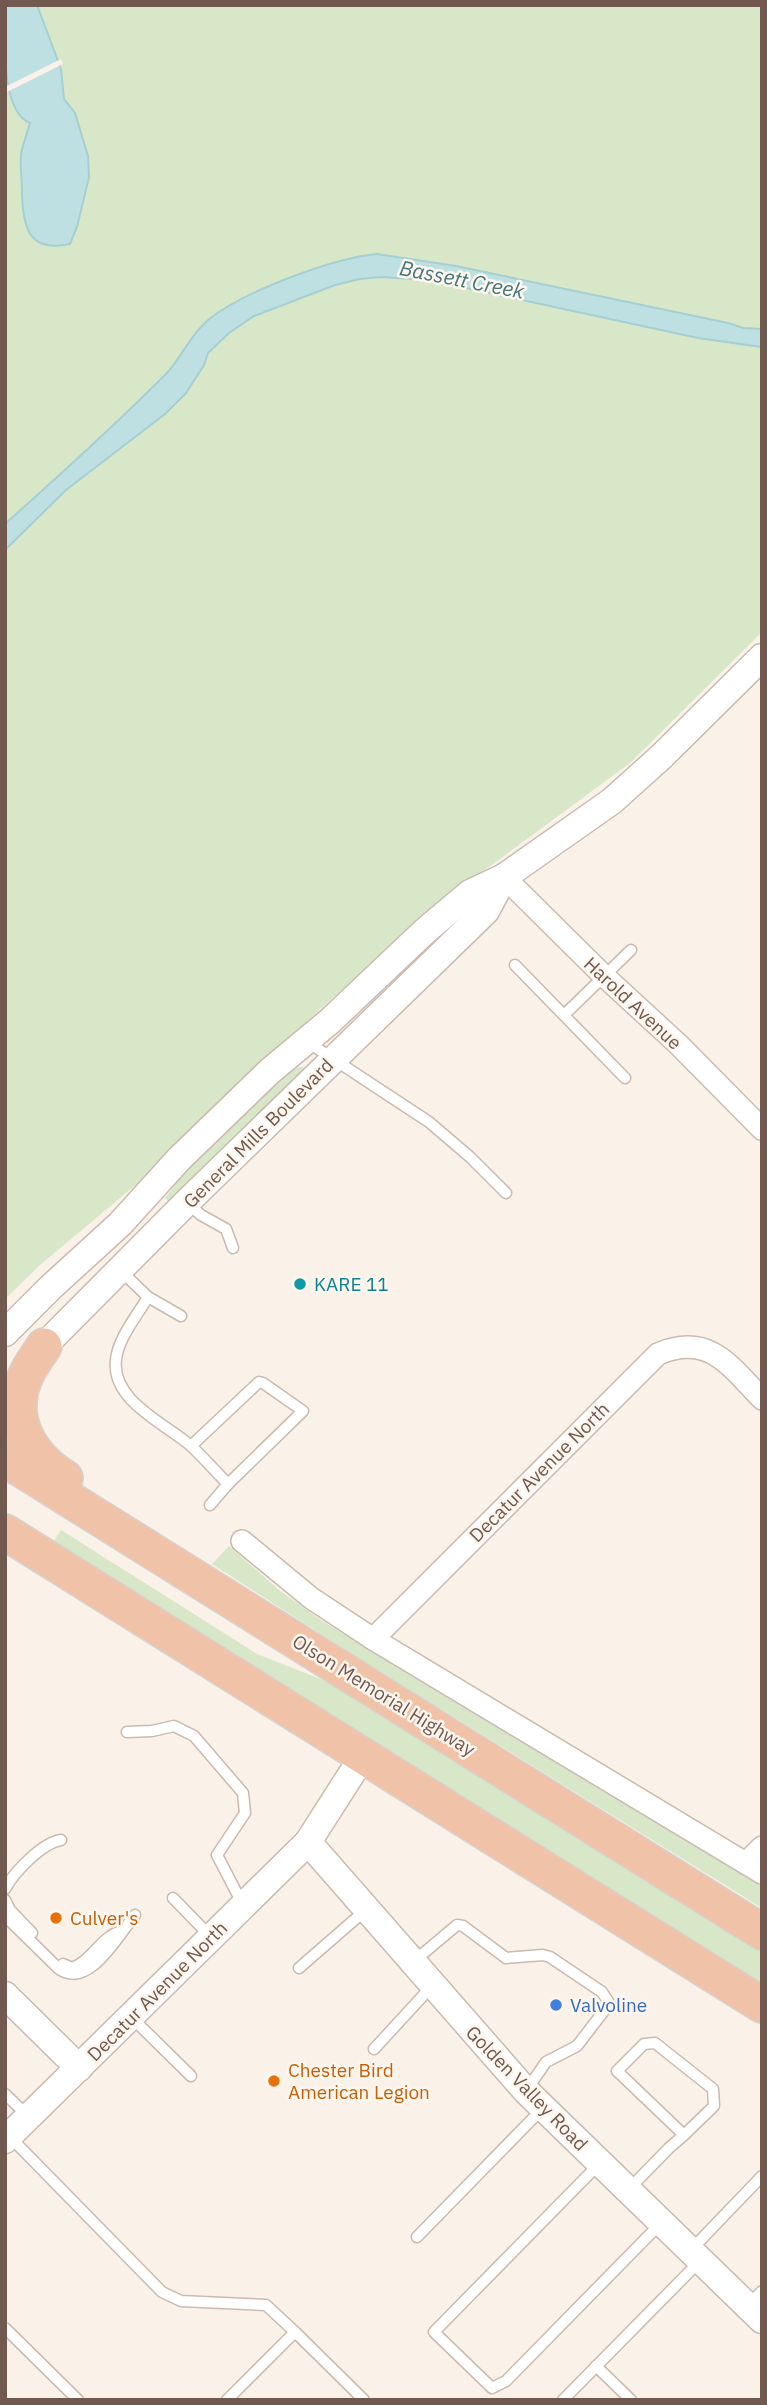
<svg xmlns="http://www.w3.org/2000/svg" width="767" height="2405" font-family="'IBM Plex Sans',sans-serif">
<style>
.green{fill:#d7e7c8}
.water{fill:#bee0e2;stroke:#a6cfd3;stroke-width:2}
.pier{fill:#faf2e8}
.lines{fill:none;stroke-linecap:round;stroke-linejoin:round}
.service-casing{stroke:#cbbaaf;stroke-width:13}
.minor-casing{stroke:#cbbaaf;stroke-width:24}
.tertiary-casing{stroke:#cbbaaf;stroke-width:29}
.trunk-casing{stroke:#d8d1ce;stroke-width:38}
.service{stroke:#fff;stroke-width:10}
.minor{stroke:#fff;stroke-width:21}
.tertiary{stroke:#fff;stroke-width:26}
.trunk{stroke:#f0c2a7;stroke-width:35}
.culture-dot{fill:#0f9aa8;stroke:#fdf6ee;stroke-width:2.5}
.food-dot{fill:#e8710a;stroke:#fdf6ee;stroke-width:2.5}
.shop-dot{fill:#3f7fe0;stroke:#fdf6ee;stroke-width:2.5}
.labels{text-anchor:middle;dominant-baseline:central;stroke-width:5;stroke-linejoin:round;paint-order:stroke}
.street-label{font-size:19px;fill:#72594f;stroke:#fdf6ee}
.culture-label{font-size:19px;fill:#0d838f;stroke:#fdf6ee;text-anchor:start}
.food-label{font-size:19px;fill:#c56008;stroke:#fdf6ee;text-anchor:start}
.shop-label{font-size:19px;fill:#366cbe;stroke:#fdf6ee;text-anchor:start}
.water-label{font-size:21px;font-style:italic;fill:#47777c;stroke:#fdf6ee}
</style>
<rect width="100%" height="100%" fill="#faf2e8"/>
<!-- green -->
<g class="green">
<polygon points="5,5 762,5 762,632 630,763 485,870 423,920 320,1009 150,1173 40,1265 5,1299"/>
<path d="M300,1067L305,1068L289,1086L170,1203L165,1198C174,1187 182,1174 191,1163C209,1144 279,1072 300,1067Z"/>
<polygon points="61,1530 257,1654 341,1687 762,1949 762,1989 52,1544"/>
<polygon points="229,1546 279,1590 319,1619 762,1886 762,1908 357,1657 212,1564"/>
</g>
<!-- water -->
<g class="water">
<path d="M5,5H37L61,69L64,99L75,113L88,156L89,177L77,227L70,244C28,253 23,227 22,193C22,180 20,167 21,154C23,144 27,133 30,123C0,111 5,37 5,5Z"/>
<path d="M377,254L456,266L728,323L743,328L762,329V347L698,338L429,280L381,277L360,279L335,285L254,316L229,333L208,353L204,365L186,393L165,414L66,490L5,550V524C60,475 114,426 166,374C182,357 190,335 208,320C242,292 333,258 377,254Z"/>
</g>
<!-- pier -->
<polygon class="pier" points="61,59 63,64 5,93 5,87"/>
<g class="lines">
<!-- service casing -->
<g class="service-casing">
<g id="service">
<polyline points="515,965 625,1078"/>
<polyline points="564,1015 631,950"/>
<polyline points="306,1041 429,1122 470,1157 506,1193"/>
<polyline points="187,1203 201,1215 226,1229 233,1248"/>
<polyline points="120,1270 148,1297 181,1316"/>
<path d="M148,1297C137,1316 118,1338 116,1360C111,1400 164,1423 190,1445C203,1457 215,1471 228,1484L303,1411L263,1383L259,1382L191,1446"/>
<polyline points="210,1505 228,1484"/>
<polyline points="127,1732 152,1731 174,1726 194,1736 243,1793 245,1813 217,1855 243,1905"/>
<path d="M5,1889C14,1872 42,1843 61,1840"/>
<polyline points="173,1898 210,1936"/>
<polyline points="5,1900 10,1910 32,1933"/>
<path d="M5,1916L59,1969C89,1990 118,1935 135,1915"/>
<polyline points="413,1962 457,1925 463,1926 506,1958 543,1955 550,1957 602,1992 608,2001 607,2007 577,2046 546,2062 526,2091"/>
<path d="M63,1964L72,1968C92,1961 101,1937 121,1931"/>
<polyline points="299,1968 368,1908"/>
<polyline points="131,2017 191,2076"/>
<polyline points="374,2049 432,1986"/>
<polyline points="5,2094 29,2117"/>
<polyline points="10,2137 162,2292 181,2301 266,2305 295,2332 227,2400"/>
<polyline points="599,2164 434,2332 492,2388 506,2381 661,2223"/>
<polyline points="629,2189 669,2148 684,2135 617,2071 644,2044 655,2043 713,2089 714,2106 684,2135"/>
<polyline points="417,2237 543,2108"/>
<polyline points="690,2251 762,2176"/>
<polyline points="747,2306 762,2291"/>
<polyline points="5,2328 78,2400"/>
<polyline points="295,2332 364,2400"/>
<polyline points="596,2366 631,2400"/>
<polyline points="563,2400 700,2261"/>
</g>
</g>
<!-- minor casing -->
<g class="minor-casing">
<g id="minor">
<polyline points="504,877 604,976 679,1045 762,1129"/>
<polyline points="242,1541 311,1598 373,1639 762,1873"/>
<path d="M373,1639L658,1354C709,1332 730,1366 762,1399"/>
<polyline points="746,1863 762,1847"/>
</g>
</g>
<!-- tertiary casing -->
<g class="tertiary-casing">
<g id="tertiary">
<polyline points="5,1333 51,1287 120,1224 179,1159 270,1071 330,1021 425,931 470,893 504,877 612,801 662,756 762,657"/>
<polyline points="31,1359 186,1203 486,911 504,877"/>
<polyline points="308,1842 526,2091 762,2320"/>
<polyline points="5,1995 79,2068"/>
<polyline points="5,2140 308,1842 363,1756"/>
</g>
</g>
<!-- trunk casing -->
<g class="trunk-casing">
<g id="trunk">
<path d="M44,1346C37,1357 28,1368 24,1380C8,1420 31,1457 65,1478"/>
<polyline points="5,1459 762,1932"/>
<polyline points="5,1532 762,2005"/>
</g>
</g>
<!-- service -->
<use href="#service" class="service"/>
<!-- minor -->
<use href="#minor" class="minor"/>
<!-- tertiary -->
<use href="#tertiary" class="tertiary"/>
<!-- trunk -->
<use href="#trunk" class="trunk"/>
</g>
<!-- markers -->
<circle class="culture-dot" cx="300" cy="1284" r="7"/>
<g class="food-dot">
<circle cx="56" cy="1918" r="7"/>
<circle cx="274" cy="2081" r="7"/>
</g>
<circle class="shop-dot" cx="556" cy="2005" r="7"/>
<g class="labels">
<!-- street labels -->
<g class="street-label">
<text transform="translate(633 1003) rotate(43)">Harold Avenue</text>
<text transform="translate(258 1133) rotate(-45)">General Mills Boulevard</text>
<text transform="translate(539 1472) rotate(-45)">Decatur Avenue North</text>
<text transform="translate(384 1695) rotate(32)">Olson Memorial Highway</text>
<text transform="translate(157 1991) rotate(-45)">Decatur Avenue North</text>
<text transform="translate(527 2088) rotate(46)">Golden Valley Road</text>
</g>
<!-- culture labels -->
<g class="culture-label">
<text x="314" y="1284">KARE 11</text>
</g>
<!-- food labels -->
<g class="food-label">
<text x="70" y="1918">Culver's</text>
<text x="288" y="2070">Chester Bird<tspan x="288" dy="22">American Legion</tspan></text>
</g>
<!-- shop labels -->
<g class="shop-label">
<text x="570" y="2005">Valvoline</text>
</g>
<!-- water labels -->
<g class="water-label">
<text transform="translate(462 279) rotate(11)">Bassett Creek</text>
</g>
</g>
<!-- border -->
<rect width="767" height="2405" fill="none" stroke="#72594f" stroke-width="14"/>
</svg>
